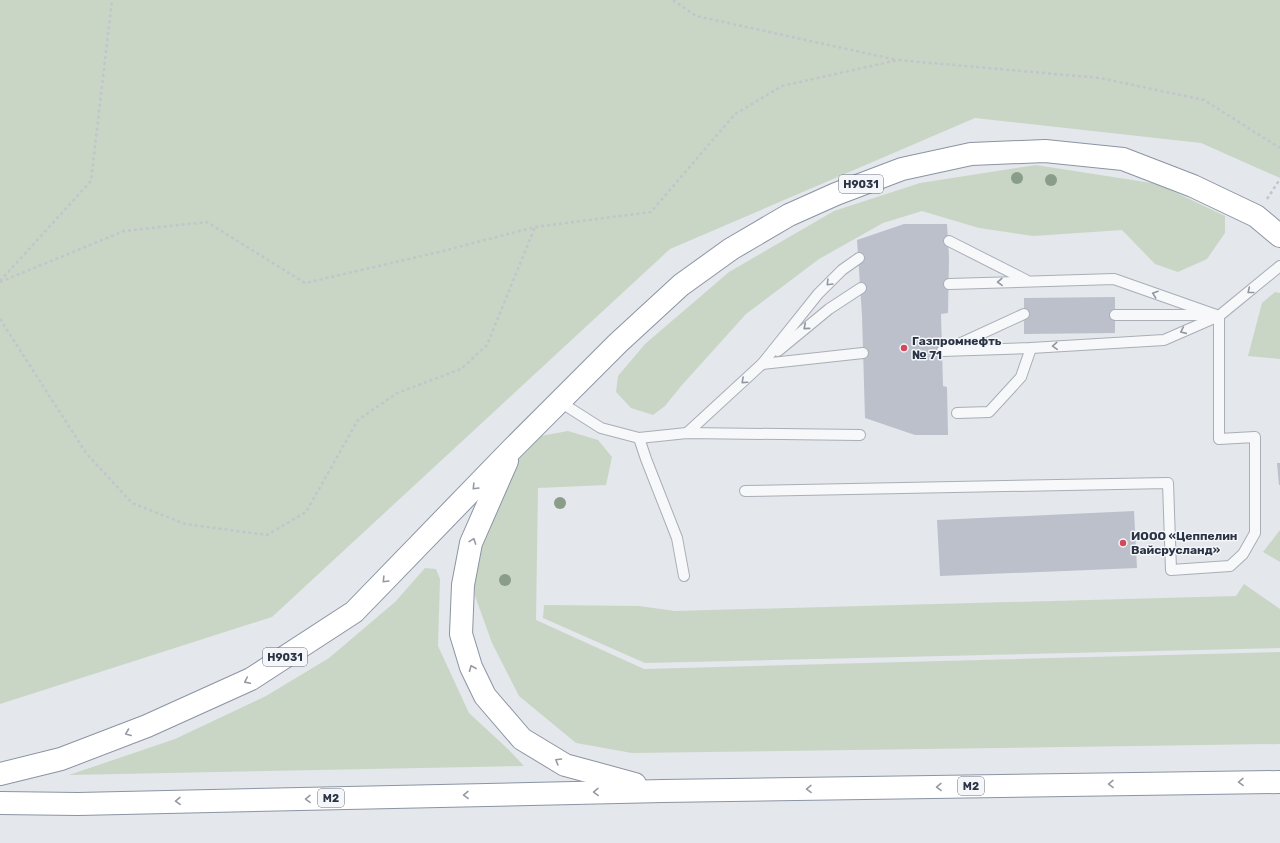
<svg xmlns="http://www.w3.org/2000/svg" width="1280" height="843" font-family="Rubik,sans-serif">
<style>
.green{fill:#c9d6c5}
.building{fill:#bbc0ca}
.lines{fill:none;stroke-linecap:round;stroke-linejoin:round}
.service-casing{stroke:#a9aeb7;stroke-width:12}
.trunk-casing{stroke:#8b94a3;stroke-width:24}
.path{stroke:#c2c5cb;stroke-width:2.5;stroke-dasharray:3 3;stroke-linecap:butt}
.service{stroke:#f7f8fa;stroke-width:10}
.trunk{stroke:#fff;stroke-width:22}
.tree{fill:#899d89}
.oneway{stroke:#9196a0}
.oneway2{stroke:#959aa2}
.poi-dot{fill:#d1495b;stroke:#f4f6f9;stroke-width:1.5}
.labels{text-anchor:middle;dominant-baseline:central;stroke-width:3;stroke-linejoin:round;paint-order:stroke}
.shield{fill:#f4f6f9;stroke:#676e7b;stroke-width:1}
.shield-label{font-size:11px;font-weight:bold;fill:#2b3445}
.poi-label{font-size:12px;font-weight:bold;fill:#2b3445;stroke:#f4f6f9;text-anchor:start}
</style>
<rect width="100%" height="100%" fill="#e4e7ec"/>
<!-- green -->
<g class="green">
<polygon points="0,0 1280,0 1280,178 1201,143 975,118 670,249 272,617 0,704"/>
<polygon points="1036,165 1158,184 1225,216 1225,233 1207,259 1178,272 1155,264 1122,230 1033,236 979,228 922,211 883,223 819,259 746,314 682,385 665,406 653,415 631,408 616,392 618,376 645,344 729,272 834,211 920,183"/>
<polygon points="1275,292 1280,293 1280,359 1248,356 1262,303"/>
<polygon points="568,431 598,440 612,457 606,485 538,488 536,620 644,669 1280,652 1280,744 632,753 576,743 519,696 492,643 475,596 474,538 490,482 535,437"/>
<polygon points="1280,530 1280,562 1263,552"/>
<polygon points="425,568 436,569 440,579 438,646 469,713 509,750 524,766 69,775 175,739 266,696 329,658 395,602"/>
<polygon points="1244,584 1280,609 1280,648 645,663 543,618 544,605 639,606 675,611 1236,596"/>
</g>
<!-- building -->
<g class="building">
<polygon points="904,224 947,224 949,257 948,313 941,314 943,386 947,387 948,435 915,435 865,418 862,315 857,240"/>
<polygon points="1115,297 1115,333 1024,334 1024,298"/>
<polygon points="1277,463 1280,463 1280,485 1279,485"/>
<polygon points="1134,511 1137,568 940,576 937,520"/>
</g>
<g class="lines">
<!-- service casing -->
<g class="service-casing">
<g id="service">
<polyline points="949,241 1026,280"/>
<polyline points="949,284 1114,279 1219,316"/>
<polyline points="1115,315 1211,315"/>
<polyline points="948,349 1024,314"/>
<polyline points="778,351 829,309 861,288"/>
<polyline points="942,351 1031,348 1164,340 1219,316 1280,266"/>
<polyline points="762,364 863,353"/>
<polyline points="560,402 601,428 639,438 687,433 860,435"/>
<polyline points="957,413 989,412 1021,377 1031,348"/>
<polyline points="687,433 762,364 818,294 842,270 859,258"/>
<polyline points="639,438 646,459 677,538 684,576"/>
<polyline points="745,491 1168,483 1171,570 1230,566 1243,554 1255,533 1255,437 1219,439 1219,316"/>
</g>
</g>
<!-- trunk casing -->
<g class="trunk-casing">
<g id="trunk">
<polyline points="507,461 471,543 463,585 461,634 471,667 485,696 522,739 565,765 635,784"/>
<polyline points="0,774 61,759 147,726 251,679 354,612 512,449 618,343 681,285 731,249 789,215 836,194 902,169 971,154 1045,151 1123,159 1193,186 1256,216 1280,236"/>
<polyline points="0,803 78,804 663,791 1280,782"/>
</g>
</g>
<!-- path -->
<g class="path">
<polyline points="673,0 696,16 897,60"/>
<polyline points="1267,199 1280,179"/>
<polyline points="0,281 91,181 112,0"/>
<polyline points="0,282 124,231 207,222 305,283 439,252 535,227 651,212 735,114 782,86 898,60 1100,78 1204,100 1280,148"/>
<polyline points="0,319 86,453 132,503 185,524 267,535 306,512 358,420 397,393 461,369 487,345 535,227"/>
</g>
<!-- service -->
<use href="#service" class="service"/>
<!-- trunk -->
<use href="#trunk" class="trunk"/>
</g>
<!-- trees -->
<g class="tree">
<circle cx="1017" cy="178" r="6"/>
<circle cx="1051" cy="180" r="6"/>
<circle cx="560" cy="503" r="6"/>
<circle cx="505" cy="580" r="6"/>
</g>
<!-- one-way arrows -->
<defs><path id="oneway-chevron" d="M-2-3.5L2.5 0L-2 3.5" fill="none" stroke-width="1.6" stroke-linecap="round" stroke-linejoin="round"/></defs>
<g class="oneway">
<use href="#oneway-chevron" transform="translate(1000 282) rotate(178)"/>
<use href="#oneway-chevron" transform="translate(829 283) rotate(135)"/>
<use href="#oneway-chevron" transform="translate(1250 291) rotate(141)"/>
<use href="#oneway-chevron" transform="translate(1155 294) rotate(-161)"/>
<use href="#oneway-chevron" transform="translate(806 327) rotate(140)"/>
<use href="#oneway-chevron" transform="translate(1183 331) rotate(156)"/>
<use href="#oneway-chevron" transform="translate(1055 346) rotate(176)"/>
<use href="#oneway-chevron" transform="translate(744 381) rotate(138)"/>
</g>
<g class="oneway2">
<use href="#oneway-chevron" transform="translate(475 487) rotate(134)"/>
<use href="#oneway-chevron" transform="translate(473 541) rotate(-70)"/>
<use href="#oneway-chevron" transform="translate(385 580) rotate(134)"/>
<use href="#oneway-chevron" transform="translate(472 668) rotate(-112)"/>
<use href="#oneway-chevron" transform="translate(247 681) rotate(154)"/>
<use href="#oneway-chevron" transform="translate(128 733) rotate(159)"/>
<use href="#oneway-chevron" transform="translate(558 761) rotate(-149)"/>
<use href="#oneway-chevron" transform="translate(1241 782) rotate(179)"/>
<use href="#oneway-chevron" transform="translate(1111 784) rotate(179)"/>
<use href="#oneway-chevron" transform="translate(939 787) rotate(179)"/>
<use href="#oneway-chevron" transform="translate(809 789) rotate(179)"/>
<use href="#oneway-chevron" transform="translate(596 792) rotate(179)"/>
<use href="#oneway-chevron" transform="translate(466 795) rotate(179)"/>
<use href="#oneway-chevron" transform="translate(308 799) rotate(179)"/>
<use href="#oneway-chevron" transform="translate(178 801) rotate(179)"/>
</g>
<!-- markers -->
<g class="poi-dot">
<circle cx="904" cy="348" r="4"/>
<circle cx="1123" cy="543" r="4"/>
</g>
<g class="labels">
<!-- shield labels -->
<g class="shield">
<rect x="839" y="175" width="44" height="18" rx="3"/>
<rect x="263" y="648" width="44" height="18" rx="3"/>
<rect x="958" y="777" width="26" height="18" rx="3"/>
<rect x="318" y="789" width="26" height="18" rx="3"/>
</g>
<g class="shield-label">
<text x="861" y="184">Н9031</text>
<text x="285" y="657">Н9031</text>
<text x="971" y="786">М2</text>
<text x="331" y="798">М2</text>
</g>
<!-- poi labels -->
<g class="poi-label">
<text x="912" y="341">Газпромнефть<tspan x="912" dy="14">№ 71</tspan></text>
<text x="1131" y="536">ИООО «Цеппелин<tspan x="1131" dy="14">Вайсрусланд»</tspan></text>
</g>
</g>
</svg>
